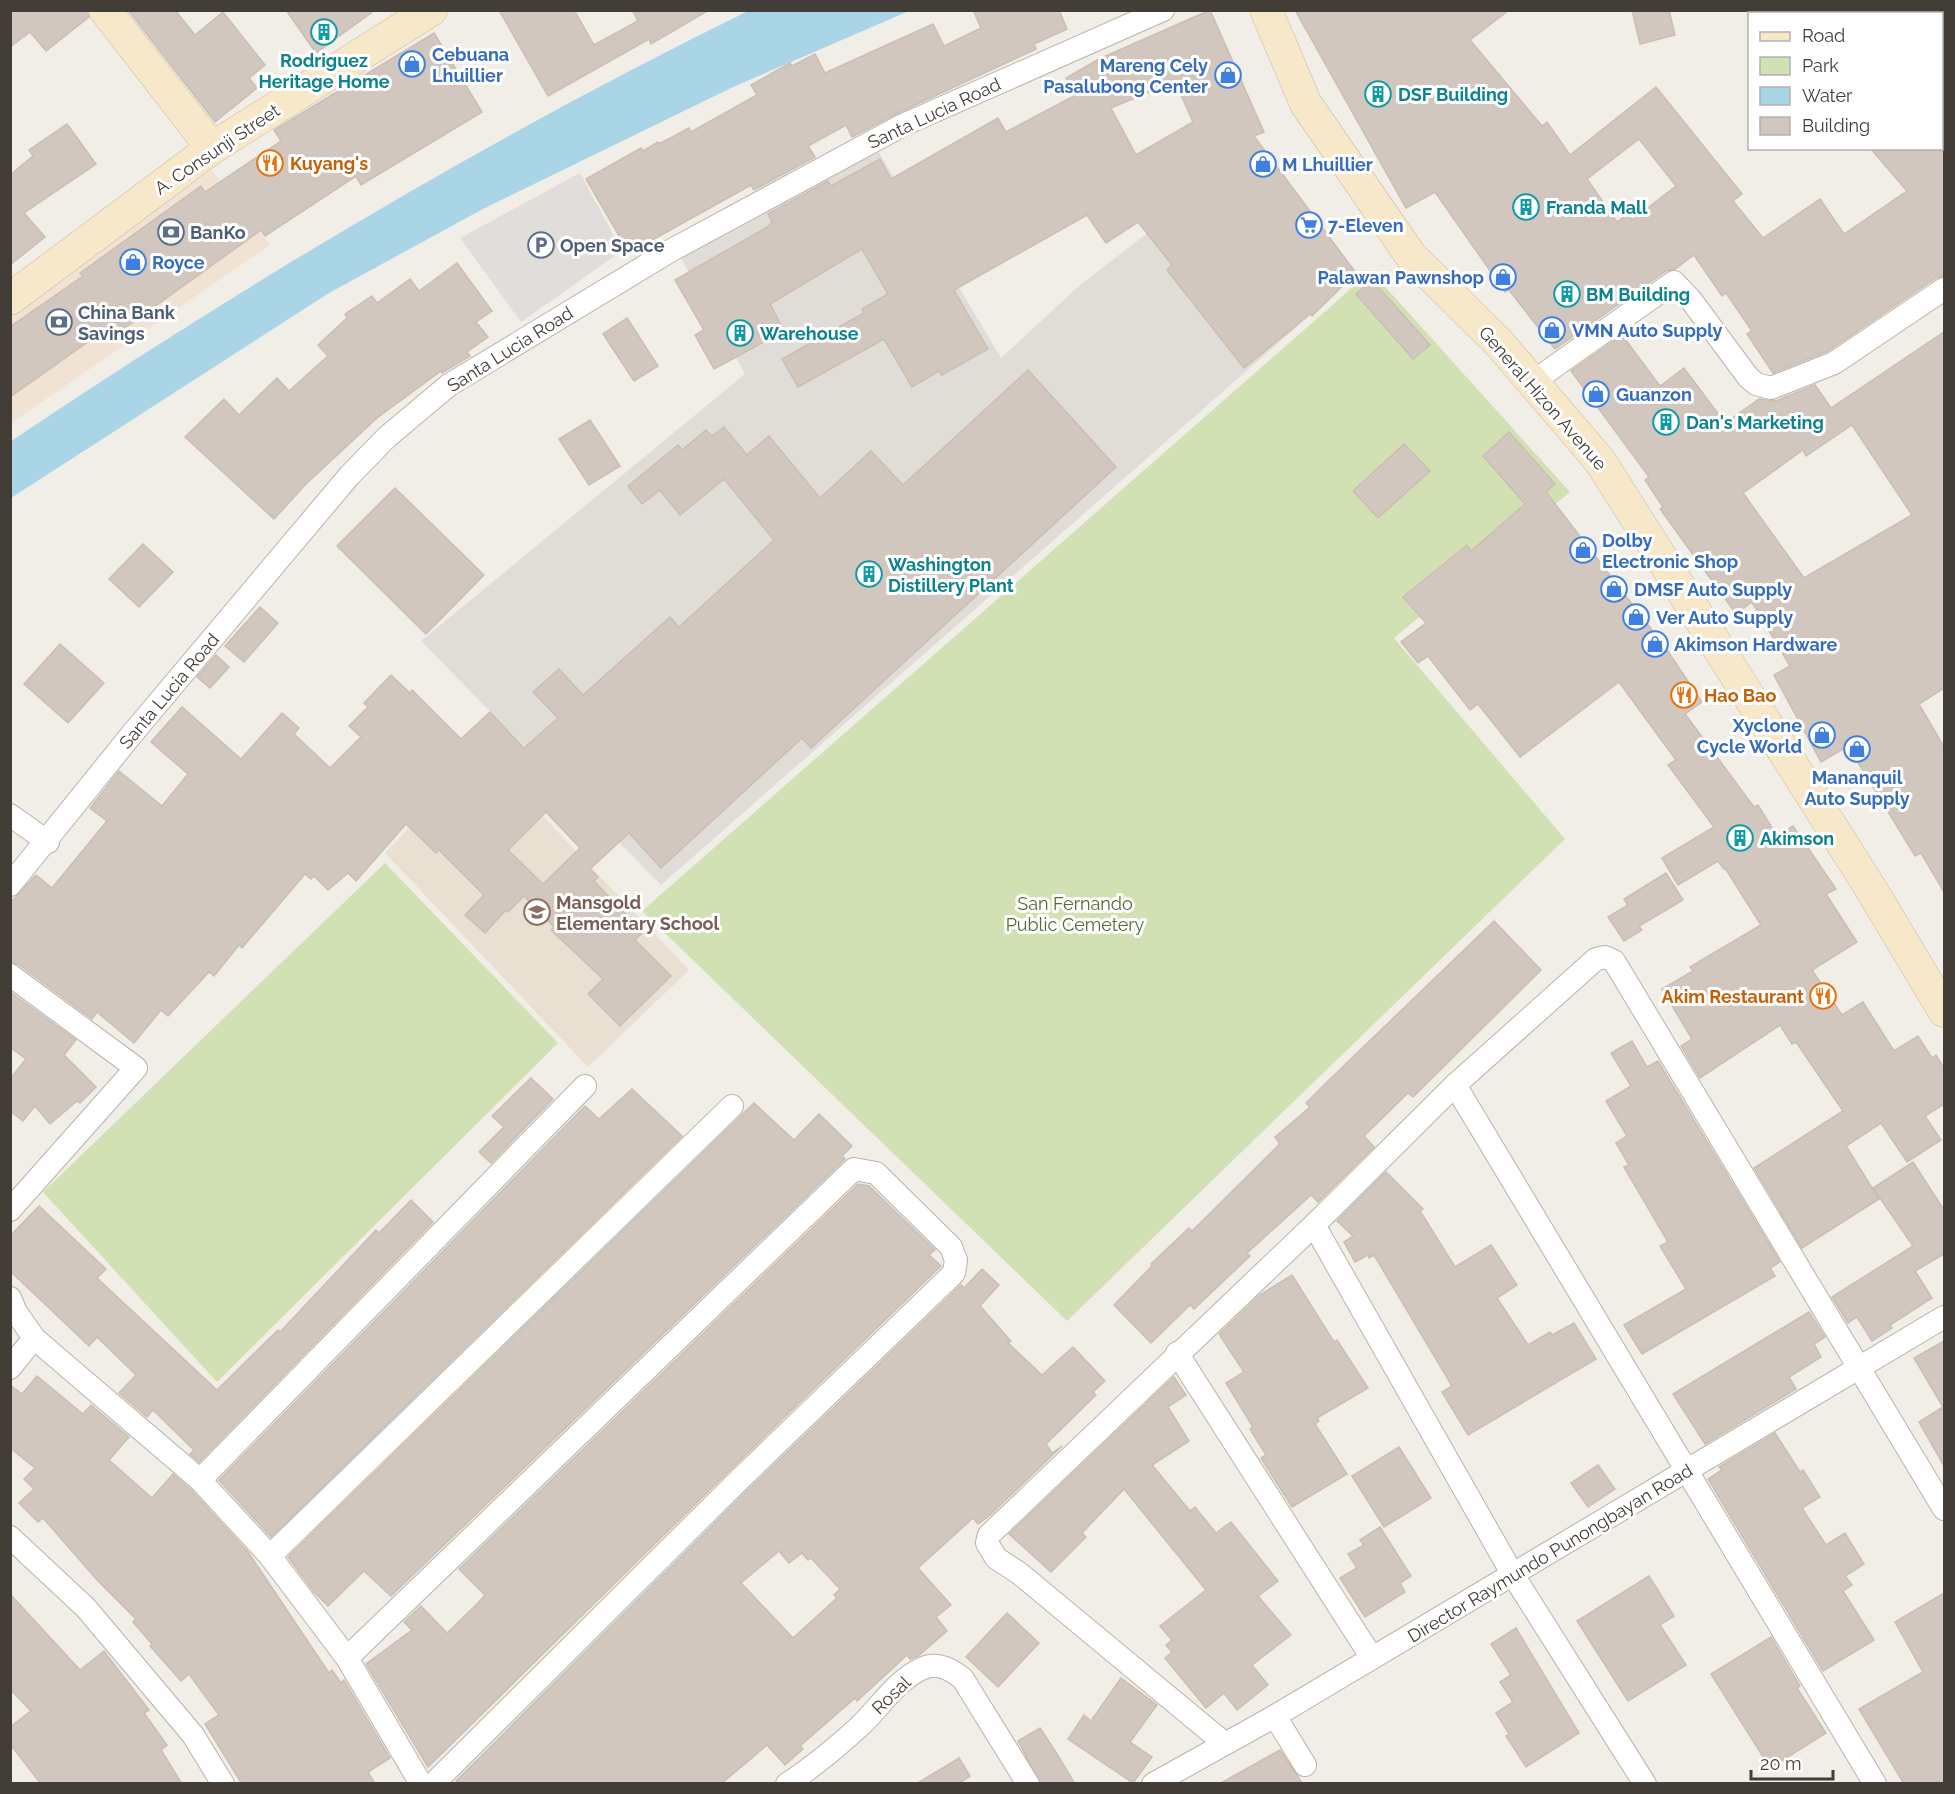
<svg xmlns="http://www.w3.org/2000/svg" width="1955" height="1794" font-family="Raleway,sans-serif">
<style>
.commercial{fill:#f1e2d4}
.industrial{fill:#e0dcd8}
.education{fill:#e9e0d2}
.green{fill:#d1e1b4}
.parking{fill:#e0dddb}
.water{fill:#aad5e7}
.building{fill:#d1c7be;stroke:#cbbeb2;stroke-width:1.5;fill-rule:evenodd}
.lines{fill:none;stroke-linecap:round;stroke-linejoin:round}
.minor-casing{stroke:#bbb3aa;stroke-width:24}
.secondary-casing{stroke:#cbba9b;stroke-width:33}
.minor{stroke:#fff;stroke-width:22}
.secondary{stroke:#f8e8ca;stroke-width:32}
.labels{text-anchor:middle;dominant-baseline:central;stroke-width:6;stroke-linejoin:round;paint-order:stroke}
.shop-label{font-size:18px;font-weight:bold;fill:#366cbe;stroke:#fff;text-anchor:start}
.culture-label{font-size:18px;font-weight:bold;fill:#0d838f;stroke:#fff;text-anchor:start}
.street-label{font-size:18px;fill:#433d37;stroke:#fff}
.food-label{font-size:18px;font-weight:bold;fill:#c56008;stroke:#fff;text-anchor:start}
.service-label{font-size:18px;font-weight:bold;fill:#4e5e75;stroke:#fff;text-anchor:start}
.education-label{font-size:18px;font-weight:bold;fill:#785e54;stroke:#fff;text-anchor:start}
.park-label{font-size:18px;fill:#4f6e31;stroke:#fff}
</style>
<rect width="100%" height="100%" fill="#f1ede7"/>
<!-- commercial -->
<polygon class="commercial" points="212,170 270,245 11,423 10,315"/>
<!-- industrial -->
<polygon class="industrial" points="874,144 1001,358 1079,286 1212,183 1309,316 661,885 421,641 745,374 677,251"/>
<!-- education -->
<polygon class="education" points="482,752 689,970 588,1067 385,853"/>
<!-- green -->
<g class="green">
<polygon points="1371,271 1570,492 1394,638 1565,839 1067,1321 642,911"/>
<polygon points="385,863 558,1043 217,1382 43,1192"/>
</g>
<!-- parking -->
<polygon class="parking" points="580,173 622,251 521,322 460,238"/>
<!-- water -->
<path class="water" d="M750,10L909,11L731,88L481,210L329,293L11,498V441C248,282 493,136 750,10Z"/>
<!-- building -->
<g class="building">
<polygon points="10,10 87,10 89,17 46,51 30,32 10,47"/>
<polygon points="128,10 175,10 195,35 223,12 265,65 249,78 257,88 215,122"/>
<polygon points="286,10 375,10 316,53"/>
<polygon points="499,10 574,10 594,45 638,21 632,10 709,10 651,44 649,39 548,96"/>
<polygon points="973,10 1059,10 1067,29 1034,44 1036,49 898,113 852,137 846,125 808,146 815,157 754,190 751,185 629,253 586,179 641,148 643,151 658,142 659,144 689,128 691,132 757,95 751,85 790,63 792,66 815,54 825,73 933,24 944,46 981,28"/>
<path d="M1210,10L1264,132L1254,136L1356,273L1312,316L1310,314L1244,368L1167,270L1172,265L1138,222L1106,243L1087,215L954,290L988,349L942,375L939,371L912,387L884,339L798,387L782,359L864,313L862,309L888,294L862,249L770,304L784,331L714,369L695,335L704,330L675,280L769,226L772,222L768,214L828,181L831,186L880,159L891,179L998,118L1006,132L1076,95L1066,78L1099,59ZM1175,81L1193,122L1136,155L1111,108Z"/>
<path d="M1295,10H1509L1470,40L1542,126L1547,122L1570,155L1656,87L1742,194L1733,201L1763,238L1820,199L1844,234L1907,191L1870,148H1944V276L1936,278L1828,351L1773,373L1747,334L1752,331L1726,293L1722,296L1694,255L1675,269L1666,271L1555,349L1509,290L1505,292L1435,192L1406,208ZM1639,139L1676,186L1632,220L1628,214L1617,222L1587,179Z"/>
<polygon points="1632,10 1669,10 1675,35 1640,44"/>
<polygon points="434,33 482,112 361,185 356,176 265,236 261,230 122,330 116,322 10,397 10,327 83,276 80,273 201,186 205,192 281,141 274,130"/>
<polygon points="67,124 96,164 24,213 45,237 10,265 10,175 33,156 29,150"/>
<polygon points="457,263 492,311 476,322 488,337 467,352 470,356 442,373 441,371 377,418 306,484 274,519 185,437 224,399 239,415 277,378 289,391 328,356 318,345 347,318 345,314 372,296 377,303 410,279 419,291"/>
<polygon points="1372,280 1430,345 1413,359 1356,294"/>
<polygon points="627,318 658,366 634,381 603,334"/>
<path d="M1944,332V688L1919,704L1944,747V892L1921,853L1915,856L1848,746L1821,762L1774,675L1790,666L1752,602L1736,614L1660,509L1663,507L1645,480L1649,477L1571,371L1622,335L1660,386L1684,368L1725,423L1759,399L1776,401L1815,385L1831,408ZM1852,425L1912,515L1804,578L1743,493L1803,450L1806,456Z"/>
<path d="M1028,370L1116,467L811,748L802,738L661,868L629,833L590,869L598,877L594,881L643,932L635,940L671,976L620,1026L588,994L603,979L551,930L554,927L524,896L508,912L506,910L485,933L465,915L484,895L439,850L436,853L406,824L356,881L348,873L328,890L314,876L311,879L305,874L242,948L239,945L214,976L209,972L168,1016L161,1010L134,1043L97,1012L92,1019L18,964L10,962V903L36,875L52,888L107,821L90,808L119,771L162,806L188,774L151,742L182,707L241,759L282,713L299,728L294,734L330,768L361,737L349,726L368,707L364,703L391,675L410,693L412,690L461,739L490,712L524,748L558,718L533,692L559,669L583,695L670,617L679,627L774,540L724,479L680,515L660,490L642,504L628,486L678,445L682,450L706,430L712,436L724,427L747,455L769,436L820,498L871,451L903,485ZM546,812L580,848L543,884L508,850Z"/>
<polygon points="590,420 620,466 589,485 559,439"/>
<polygon points="1509,432 1555,484 1546,492 1665,647 1702,702 1685,714 1754,807 1758,805 1777,836 1793,826 1836,889 1826,894 1857,942 1812,970 1842,1015 1863,1002 1894,1051 1918,1036 1932,1058 1936,1055 1944,1068 1944,1104 1925,1116 1941,1140 1907,1162 1881,1123 1846,1146 1879,1199 1802,1248 1754,1168 1843,1111 1796,1042 1792,1044 1780,1025 1700,1078 1681,1046 1692,1039 1662,989 1693,971 1690,967 1761,925 1725,868 1724,869 1718,861 1678,885 1662,858 1714,827 1668,765 1676,760 1619,682 1520,757 1478,704 1470,710 1428,656 1418,663 1401,642 1426,623 1403,597 1467,545 1471,551 1525,504 1483,456"/>
<polygon points="1404,444 1430,471 1378,518 1353,491"/>
<polygon points="395,488 484,575 426,634 337,546"/>
<polygon points="143,544 173,572 139,607 109,579"/>
<polygon points="260,607 278,623 244,662 225,646"/>
<polygon points="60,644 104,683 68,723 24,684"/>
<polygon points="216,655 229,667 210,688 197,677"/>
<polygon points="1666,873 1683,900 1639,926 1642,930 1624,941 1608,917 1628,905 1624,899"/>
<polygon points="1494,921 1541,970 1413,1097 1408,1093 1364,1136 1374,1147 1318,1202 1311,1195 1247,1253 1250,1256 1194,1309 1190,1305 1151,1343 1114,1305 1152,1266 1151,1264 1189,1228 1192,1231 1280,1144 1275,1137 1310,1107 1306,1103 1327,1082"/>
<polygon points="10,992 76,1040 64,1055 96,1087 80,1103 77,1101 50,1124 35,1106 23,1121 10,1111 10,1079 26,1059 10,1047"/>
<polygon points="1632,1041 1647,1067 1658,1061 1780,1262 1770,1268 1775,1276 1642,1354 1624,1325 1686,1289 1660,1246 1668,1242 1624,1167 1629,1165 1616,1143 1627,1136 1606,1101 1631,1086 1611,1053"/>
<polygon points="531,1078 553,1099 491,1163 479,1152 504,1127 492,1116"/>
<polygon points="632,1089 682,1136 271,1537 219,1480 585,1106 599,1119"/>
<polygon points="754,1103 794,1140 819,1114 852,1146 842,1156 845,1159 391,1596 364,1571 328,1606 314,1592 288,1557"/>
<polygon points="1913,1162 1944,1210 1944,1254 1915,1271 1932,1298 1890,1325 1892,1328 1872,1341 1857,1317 1848,1323 1832,1297 1913,1246 1873,1188"/>
<polygon points="1386,1172 1423,1209 1420,1211 1455,1267 1491,1245 1517,1285 1497,1298 1528,1345 1550,1332 1552,1335 1574,1323 1596,1359 1468,1435 1442,1392 1452,1386 1374,1255 1369,1258 1368,1255 1355,1262 1344,1242 1353,1236 1337,1221"/>
<polygon points="858,1184 869,1186 935,1250 929,1255 941,1266 731,1469 428,1767 366,1664 412,1630 404,1622 421,1606 447,1633 478,1603 485,1595 459,1569"/>
<polygon points="411,1200 433,1222 199,1462 190,1454 194,1450 153,1410 147,1417 119,1393 136,1375 97,1337 89,1346 10,1271 10,1236 39,1206 106,1269 97,1278 217,1390 278,1330 280,1332 376,1230 379,1233"/>
<path d="M982,1269L999,1285L980,1306L1011,1341L1008,1343L1042,1375L1073,1347L1105,1381L1093,1392L1096,1395L1046,1444L1052,1453L1062,1446L989,1516L978,1524L973,1518L918,1568L951,1605L936,1617L947,1631L918,1656L910,1659L907,1655L857,1701L855,1698L800,1746L803,1749L785,1765L767,1745L721,1784H457L456,1781L749,1489L961,1285L964,1288ZM779,1551L789,1563L802,1553L808,1560L811,1558L840,1589L834,1595L837,1598L793,1638L741,1583Z"/>
<polygon points="1292,1275 1334,1342 1337,1340 1368,1388 1317,1418 1319,1421 1315,1424 1347,1474 1292,1507 1261,1458 1266,1455 1250,1429 1253,1427 1226,1383 1244,1372 1219,1334 1260,1295"/>
<polygon points="1809,1312 1825,1337 1814,1344 1821,1357 1789,1377 1796,1389 1705,1444 1673,1394"/>
<polygon points="1944,1341 1944,1466 1919,1422 1943,1407 1914,1358"/>
<polygon points="37,1376 83,1414 91,1405 129,1437 109,1460 152,1498 173,1474 191,1490 248,1552 329,1673 332,1670 341,1683 344,1680 390,1758 368,1772 375,1784 242,1784 205,1724 219,1715 189,1674 181,1681 150,1646 152,1644 133,1622 136,1619 98,1581 43,1518 38,1522 19,1503 34,1489 24,1479 35,1468 10,1448 10,1385 22,1394"/>
<polygon points="1174,1377 1186,1395 1168,1407 1189,1441 1152,1465 1190,1511 1195,1507 1216,1533 1231,1522 1278,1581 1258,1596 1291,1635 1252,1665 1268,1685 1237,1710 1224,1693 1206,1708 1165,1658 1172,1652 1166,1645 1172,1640 1160,1626 1206,1590 1124,1489 1082,1533 1086,1537 1051,1572 1009,1534"/>
<polygon points="1775,1433 1800,1472 1803,1470 1820,1497 1802,1508 1826,1545 1845,1533 1864,1564 1845,1576 1852,1585 1843,1591 1874,1640 1823,1671 1708,1479 1722,1470 1719,1467"/>
<polygon points="1399,1447 1431,1498 1384,1527 1352,1476"/>
<polygon points="1598,1465 1615,1489 1588,1507 1571,1483"/>
<polygon points="1380,1527 1411,1576 1400,1583 1405,1592 1365,1617 1340,1578 1357,1568 1348,1554 1364,1545 1360,1540"/>
<polygon points="1649,1576 1674,1616 1660,1625 1686,1665 1628,1701 1577,1621"/>
<polygon points="1944,1593 1944,1784 1904,1784 1859,1709 1923,1672 1895,1622"/>
<polygon points="10,1594 80,1670 104,1651 149,1710 144,1713 167,1745 161,1750 182,1784 41,1784 10,1744 10,1727 31,1711 10,1689"/>
<polygon points="1007,1613 1039,1643 998,1687 966,1657"/>
<polygon points="1516,1628 1579,1733 1526,1767 1506,1736 1509,1734 1496,1713 1513,1702 1500,1682 1511,1675 1491,1644"/>
<polygon points="1771,1637 1800,1686 1797,1688 1826,1733 1770,1768 1711,1674"/>
<polygon points="1121,1678 1157,1705 1130,1742 1152,1757 1133,1783 1068,1739 1084,1715 1091,1721"/>
<polygon points="1040,1728 1057,1754 1075,1784 1041,1784 1018,1741"/>
<polygon points="1280,1750 1303,1784 1219,1784"/>
<polygon points="959,1758 970,1776 958,1784 916,1784"/>
</g>
<g class="lines">
<!-- minor casing -->
<g class="minor-casing">
<g id="minor">
<polyline points="1922,14 1926,10"/>
<polyline points="1942,49 1944,53"/>
<polyline points="1534,381 1674,282 1691,300 1748,377 1756,384 1771,388 1834,363 1944,289"/>
<polyline points="10,815 48,842"/>
<polyline points="10,885 132,734 349,476 387,437 449,385 670,251 903,125 1163,10"/>
<polyline points="10,975 136,1068 10,1210"/>
<polyline points="1455,1085 1875,1784"/>
<polyline points="1314,1225 1513,1575 1645,1784"/>
<polyline points="10,1298 16,1312 34,1338"/>
<polyline points="1177,1353 1372,1658"/>
<polyline points="10,1368 34,1338 200,1480 270,1556 347,1658 421,1784"/>
<polyline points="200,1480 585,1086"/>
<polyline points="10,1537 86,1608 193,1735 223,1784"/>
<polyline points="270,1556 732,1106"/>
<polyline points="347,1658 854,1169 876,1173 951,1247 956,1260 954,1273 740,1479 433,1784"/>
<polyline points="1275,1716 1305,1765"/>
<polyline points="1224,1743 1019,1573 996,1558 987,1543 989,1535 1314,1225 1455,1085 1596,959 1605,957 1614,961 1944,1509"/>
<path d="M787,1784C813,1767 837,1747 860,1726C879,1708 897,1680 921,1669C937,1661 951,1669 963,1679L1028,1784"/>
<polyline points="1153,1784 1275,1716 1944,1317"/>
</g>
</g>
<!-- secondary casing -->
<g class="secondary-casing">
<g id="secondary">
<polyline points="105,10 212,148"/>
<polyline points="1266,10 1306,104 1411,256 1499,343 1600,461 1871,889 1944,1011"/>
<polyline points="10,299 212,148 431,10"/>
</g>
</g>
<!-- minor -->
<use href="#minor" class="minor"/>
<!-- secondary -->
<use href="#secondary" class="secondary"/>
</g>
<!-- icons -->
<defs>
<g id="building-ring" transform="scale(1.35)"><circle r="9.5" fill="#fff" stroke="#0f9aa8" stroke-width="1.5"/><path d="M-4-6H4V6H1V3H-1V6H-4ZM-2.5-4.3h1.7v1.8h-1.7ZM.8-4.3h1.7v1.8H.8ZM-2.5-1h1.7V.8h-1.7ZM.8-1h1.7V.8H.8Z" fill="#0f9aa8"/></g>
<g id="shop-ring" transform="scale(1.35)"><circle r="9.5" fill="#fff" stroke="#3f7fe0" stroke-width="1.5"/><path d="M-5-2.5h2.3a2.7 3.5 0 0 1 5.4 0H5L5.5 6h-11ZM-1.5-2.5h3a1.5 2.3 0 0 0-3 0Z" fill="#3f7fe0"/></g>
<g id="restaurant-ring" transform="scale(1.35)"><circle r="9.5" fill="#fff" stroke="#e8710a" stroke-width="1.5"/><path d="M-5-6h1v4h1v-4h1v4h1v-4h1v5L-1.5 .5V6h-2V.5L-5-1ZM5-6V6H3V1.5H1.5Q1.5-4 5-6Z" fill="#e8710a"/></g>
<g id="supermarket-ring" transform="scale(1.35)"><circle r="9.5" fill="#fff" stroke="#3f7fe0" stroke-width="1.5"/><path d="M-6-5.5h2.5l.6 2H6L4.5 2H-2.5L-4.4-4H-6ZM-1.5 3.2a1.3 1.3 0 1 0 .1 0ZM3 3.2a1.3 1.3 0 1 0 .1 0Z" fill="#3f7fe0"/></g>
<g id="bank-ring" transform="scale(1.35)"><circle r="9.5" fill="#fff" stroke="#5c6f8a" stroke-width="1.5"/><path d="M-6-4H6V4H-6ZM0-2.3a2.3 2.3 0 1 0 0 4.6a2.3 2.3 0 1 0 0-4.6Z" fill="#5c6f8a"/></g>
<g id="parking-ring" transform="scale(1.35)"><circle r="9.5" fill="#fff" stroke="#5c6f8a" stroke-width="1.5"/><path d="M-3.5-5.5H1a3.5 3.5 0 0 1 0 7H-1V5.5H-3.5ZM-1-3.4V-.6H.8a1.4 1.4 0 0 0 0-2.8Z" fill="#5c6f8a"/></g>
<g id="school-ring" transform="scale(1.35)"><circle r="9.5" fill="#fff" stroke="#8d6e63" stroke-width="1.5"/><path d="M0-5L7-2L0 1L-7-2ZM-4 1L0 2.5L4 1V4Q0 6-4 4Z" fill="#8d6e63"/></g>
</defs>
<g fill-rule="evenodd">
<use href="#building-ring" x="324" y="32"/>
<use href="#shop-ring" x="412" y="64"/>
<use href="#shop-ring" x="1228" y="75"/>
<use href="#building-ring" x="1378" y="94"/>
<use href="#restaurant-ring" x="270" y="163"/>
<use href="#shop-ring" x="1263" y="164"/>
<use href="#building-ring" x="1526" y="207"/>
<use href="#supermarket-ring" x="1309" y="225"/>
<use href="#bank-ring" x="171" y="232"/>
<use href="#parking-ring" x="541" y="245"/>
<use href="#shop-ring" x="133" y="262"/>
<use href="#shop-ring" x="1503" y="277"/>
<use href="#building-ring" x="1567" y="294"/>
<use href="#bank-ring" x="59" y="322"/>
<use href="#shop-ring" x="1552" y="330"/>
<use href="#building-ring" x="740" y="333"/>
<use href="#shop-ring" x="1596" y="394"/>
<use href="#building-ring" x="1666" y="422"/>
<use href="#shop-ring" x="1583" y="550"/>
<use href="#building-ring" x="869" y="574"/>
<use href="#shop-ring" x="1614" y="589"/>
<use href="#shop-ring" x="1636" y="617"/>
<use href="#shop-ring" x="1655" y="644"/>
<use href="#restaurant-ring" x="1684" y="695"/>
<use href="#shop-ring" x="1822" y="735"/>
<use href="#shop-ring" x="1857" y="749"/>
<use href="#building-ring" x="1740" y="838"/>
<use href="#school-ring" x="537" y="912"/>
<use href="#restaurant-ring" x="1823" y="996"/>
</g>
<g class="labels">
<!-- shop labels -->
<g class="shop-label">
<text x="432" y="54">Cebuana<tspan x="432" dy="21">Lhuillier</tspan></text>
<text x="1208" y="65" text-anchor="end">Mareng Cely<tspan x="1208" dy="21">Pasalubong Center</tspan></text>
<text x="1282" y="164">M Lhuillier</text>
<text x="1328" y="225">7-Eleven</text>
<text x="152" y="262">Royce</text>
<text x="1484" y="277" text-anchor="end">Palawan Pawnshop</text>
<text x="1572" y="330">VMN Auto Supply</text>
<text x="1616" y="394">Guanzon</text>
<text x="1602" y="540">Dolby<tspan x="1602" dy="21">Electronic Shop</tspan></text>
<text x="1634" y="589">DMSF Auto Supply</text>
<text x="1656" y="617">Ver Auto Supply</text>
<text x="1674" y="644">Akimson Hardware</text>
<text x="1802" y="725" text-anchor="end">Xyclone<tspan x="1802" dy="21">Cycle World</tspan></text>
<text x="1857" y="777" text-anchor="middle">Mananquil<tspan x="1857" dy="21">Auto Supply</tspan></text>
</g>
<!-- culture labels -->
<g class="culture-label">
<text x="324" y="60" text-anchor="middle">Rodriguez<tspan x="324" dy="21">Heritage Home</tspan></text>
<text x="1398" y="94">DSF Building</text>
<text x="1546" y="207">Franda Mall</text>
<text x="1586" y="294">BM Building</text>
<text x="760" y="333">Warehouse</text>
<text x="1686" y="422">Dan's Marketing</text>
<text x="888" y="564">Washington<tspan x="888" dy="21">Distillery Plant</tspan></text>
<text x="1760" y="838">Akimson</text>
</g>
<!-- street labels -->
<g class="street-label">
<text transform="translate(934 113) rotate(-25)">Santa Lucia Road</text>
<text transform="translate(217 149) rotate(-34)">A. Consunji Street</text>
<text transform="translate(510 349) rotate(-32)">Santa Lucia Road</text>
<text transform="translate(1543 398) rotate(49)">General Hizon Avenue</text>
<text transform="translate(169 691) rotate(-50)">Santa Lucia Road</text>
<text transform="translate(1550 1553) rotate(-31)">Director Raymundo Punongbayan Road</text>
<text transform="translate(891 1695) rotate(-44)">Rosal</text>
</g>
<!-- food labels -->
<g class="food-label">
<text x="290" y="163">Kuyang's</text>
<text x="1704" y="695">Hao Bao</text>
<text x="1804" y="996" text-anchor="end">Akim Restaurant</text>
</g>
<!-- service labels -->
<g class="service-label">
<text x="190" y="232">BanKo</text>
<text x="560" y="245">Open Space</text>
<text x="78" y="312">China Bank<tspan x="78" dy="21">Savings</tspan></text>
</g>
<!-- education labels -->
<g class="education-label">
<text x="556" y="902">Mansgold<tspan x="556" dy="21">Elementary School</tspan></text>
</g>
<!-- park labels -->
<g class="park-label">
<text x="1075" y="903">San Fernando<tspan x="1075" dy="21">Public Cemetery</tspan></text>
</g>
</g>
<!-- border -->
<rect width="1955" height="1794" fill="none" stroke="#433d37" stroke-width="24"/>
<!-- legend -->
<rect x="1748" y="12" width="195" height="138" fill="#ffffff" stroke="#b4b1af" stroke-width="1.5"/>
<rect x="1760" y="32" width="30" height="9" fill="#f8e8ca" stroke="#b4b1af" stroke-width="1.5"/>
<text x="1802" y="42" font-size="18" fill="#433d37">Road</text>
<rect x="1760" y="57" width="30" height="18" fill="#d1e1b4" stroke="#b4b1af" stroke-width="1.5"/>
<text x="1802" y="72" font-size="18" fill="#433d37">Park</text>
<rect x="1760" y="87" width="30" height="18" fill="#aad5e7" stroke="#b4b1af" stroke-width="1.5"/>
<text x="1802" y="102" font-size="18" fill="#433d37">Water</text>
<rect x="1760" y="117" width="30" height="18" fill="#d1c7be" stroke="#b4b1af" stroke-width="1.5"/>
<text x="1802" y="132" font-size="18" fill="#433d37">Building</text>
<!-- scale -->
<path d="M1751 1770v9h82v-9" fill="none" stroke="#433d37" stroke-width="3"/>
<text x="1760" y="1770" font-size="18" fill="#433d37" stroke="#ffffff" stroke-width="4.5" paint-order="stroke">20 m</text>
</svg>
